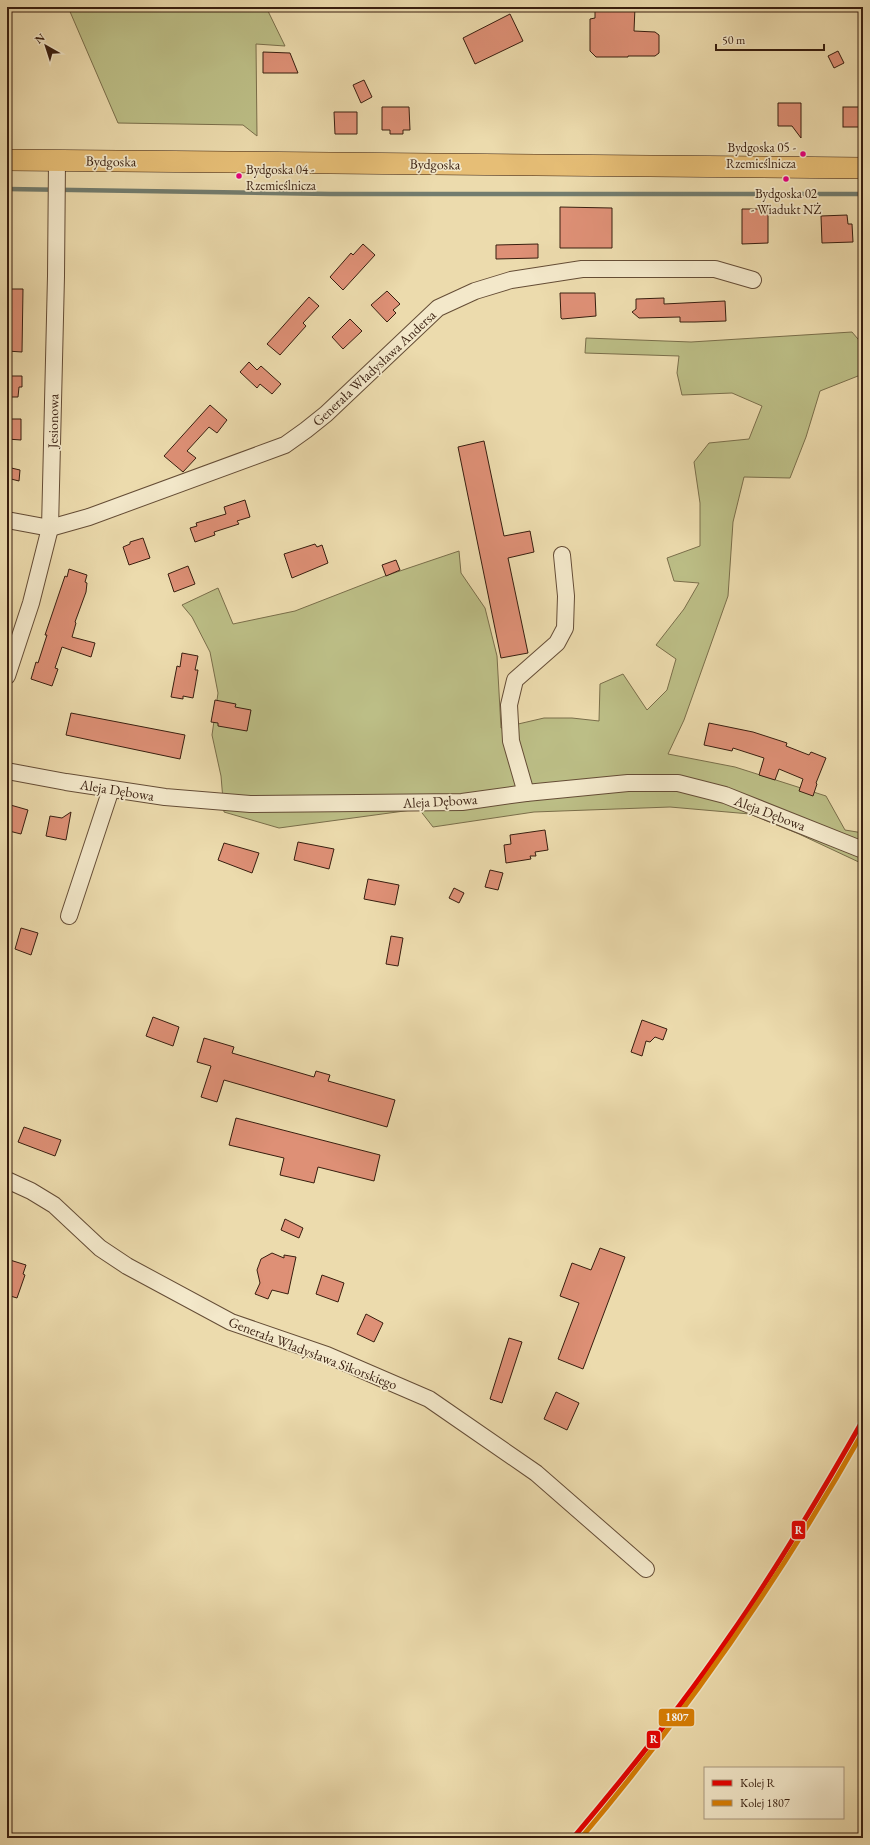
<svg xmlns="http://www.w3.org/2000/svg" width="870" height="1845" font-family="'EB Garamond',serif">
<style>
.green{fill:#bcbe86;stroke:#7a6e4a}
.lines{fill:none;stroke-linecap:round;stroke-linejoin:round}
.stream{stroke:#727c6e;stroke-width:4.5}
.building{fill:#de9076;stroke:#381e0f}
.minor-casing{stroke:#654d36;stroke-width:18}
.major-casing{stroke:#381e0f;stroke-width:22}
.minor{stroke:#f3e8ca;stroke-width:16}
.major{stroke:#e6be76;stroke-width:21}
.rail-1-casing{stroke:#f3e8ca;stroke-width:8}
.rail-2-casing{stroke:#f3e8ca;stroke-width:8}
.rail-1{stroke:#e50000;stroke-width:5}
.rail-2{stroke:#d77d03;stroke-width:5}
.bus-dot{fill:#e5007d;stroke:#f3e8ca;stroke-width:1.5}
.labels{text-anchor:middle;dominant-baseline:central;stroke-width:3.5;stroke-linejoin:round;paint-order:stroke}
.bus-label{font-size:13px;fill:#381e0f;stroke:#f3e8ca;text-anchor:end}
.street-label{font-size:14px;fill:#381e0f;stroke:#f3e8ca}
.line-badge{stroke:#f3e8ca;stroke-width:1.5}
.badge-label{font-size:11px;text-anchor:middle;font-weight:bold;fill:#fff}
</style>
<rect width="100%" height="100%" fill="#ecdbad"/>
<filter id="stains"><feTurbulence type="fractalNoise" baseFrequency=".005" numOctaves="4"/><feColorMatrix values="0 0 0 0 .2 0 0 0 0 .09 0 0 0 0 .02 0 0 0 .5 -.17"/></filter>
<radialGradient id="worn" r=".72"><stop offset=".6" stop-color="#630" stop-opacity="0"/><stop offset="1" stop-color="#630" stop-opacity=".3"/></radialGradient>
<!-- green -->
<g class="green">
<polygon points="68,7 266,7 285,46 256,44 257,136 243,125 118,123"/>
<polygon points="852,332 863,345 863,374 820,391 806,437 790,478 744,477 733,522 728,596 684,720 668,754 735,767 826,796 845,830 863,833 863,864 799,834 750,814 670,807 534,812 433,827 419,809 279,828 224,812 221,776 212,735 218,693 210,652 192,617 182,605 218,588 233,624 295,611 385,576 459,551 461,573 485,608 497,656 501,728 544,718 572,718 599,721 600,684 623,674 647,710 667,690 676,659 656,645 684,609 699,583 674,581 667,558 700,546 700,503 694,462 709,443 749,439 762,406 732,393 682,395 677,373 679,356 585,353 586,338 691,342"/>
</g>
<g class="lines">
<!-- stream -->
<polyline class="stream" points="7,189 330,194 863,194"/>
</g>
<!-- building -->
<g class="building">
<polygon points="595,7 635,7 634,31 655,32 659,35 659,53 655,56 628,56 628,57 596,57 590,51 590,19 595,18"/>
<polygon points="510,14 523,41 475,64 463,38"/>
<polygon points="838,51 844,63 834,68 828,56"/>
<polygon points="263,52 290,53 298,73 263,73"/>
<polygon points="364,80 372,97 361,103 353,85"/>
<polygon points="778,103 801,103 801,138 792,126 778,126"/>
<polygon points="382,107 409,107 410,130 403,130 403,134 390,134 390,130 382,130"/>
<rect x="843" y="107" width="18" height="20"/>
<polygon points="334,112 357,112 357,134 335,134"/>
<polygon points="560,207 612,208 612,248 560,248"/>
<polygon points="742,209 768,209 768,243 742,244"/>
<polygon points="847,215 848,224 852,224 853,242 822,243 821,216"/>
<polygon points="363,244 375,255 343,290 330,277 351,253 353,255"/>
<polygon points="538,244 538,258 496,259 496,245"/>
<polygon points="7,289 23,289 22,352 7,351"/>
<polygon points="387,291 400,304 393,310 396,313 387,322 371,305"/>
<polygon points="560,293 595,293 596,316 562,319 561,318"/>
<polygon points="309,297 319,306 303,323 306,326 280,355 267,344"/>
<polygon points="664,298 664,304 725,301 726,321 695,322 680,322 680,317 639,318 632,312 636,309 636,299"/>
<polygon points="350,319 362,331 343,349 332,337"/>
<polygon points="249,362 257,370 261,366 281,384 272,394 260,384 257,388 240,372"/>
<polygon points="7,376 22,376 22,387 19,387 18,397 7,397"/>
<polygon points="210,405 227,420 217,433 209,427 187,451 196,458 183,472 164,456"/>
<polygon points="7,419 21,419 21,440 7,439"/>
<polygon points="484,441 504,536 530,531 534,552 508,558 528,653 501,658 458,447"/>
<polygon points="7,467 20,470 19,481 7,478"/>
<polygon points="245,500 250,517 237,521 239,524 214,532 215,535 195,542 190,528 197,526 196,523 226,514 224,507"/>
<polygon points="143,538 150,558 129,565 123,547 130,544 130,542"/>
<polygon points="315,544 317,547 322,545 328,563 292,578 284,554"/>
<polygon points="396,560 400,570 386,576 382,565"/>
<polygon points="188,566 195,584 174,592 168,574"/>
<polygon points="69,569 87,575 85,582 87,583 86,592 75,622 76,623 72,637 95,643 91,657 62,647 55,668 58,669 52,686 31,679 36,662 38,663 47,635 45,635 65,576 67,577"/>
<polygon points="182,653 198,656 195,670 198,670 193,698 183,696 183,699 171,697 177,666 180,667"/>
<polygon points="215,700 236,704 235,707 251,710 247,731 218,726 218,723 211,722"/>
<polygon points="71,713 185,735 180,759 66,735"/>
<polygon points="709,723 753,732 787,743 786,746 809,755 811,752 826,758 816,783 817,784 813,796 799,791 803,779 779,769 775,780 759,775 764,758 733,748 732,751 704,745"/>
<polygon points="7,804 28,810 21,834 9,831 10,827 7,826"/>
<polygon points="71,812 66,840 46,836 50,816 62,818"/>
<polygon points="545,830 548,850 535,852 536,856 530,856 531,859 506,863 504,845 511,844 510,835"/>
<polygon points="298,842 334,849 329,869 294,860"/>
<polygon points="224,843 259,853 252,873 218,860"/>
<polygon points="490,870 503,873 498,890 485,887"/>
<polygon points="368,879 399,885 395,905 364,899"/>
<polygon points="454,888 464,893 459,903 449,898"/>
<polygon points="21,928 38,933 31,955 15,949"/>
<polygon points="391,936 403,938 398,966 386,964"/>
<polygon points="153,1017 179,1027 173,1046 146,1036"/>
<polygon points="642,1020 667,1029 663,1040 655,1037 650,1042 646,1041 642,1056 631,1052"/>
<polygon points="204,1038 234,1047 232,1053 314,1077 316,1071 330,1075 328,1081 395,1100 387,1127 224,1080 217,1102 201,1097 211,1066 197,1062"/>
<polygon points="236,1118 380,1155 374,1181 318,1167 314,1183 280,1175 284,1158 229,1145"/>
<polygon points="24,1127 61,1140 55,1156 18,1142"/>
<polygon points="285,1219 303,1228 299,1238 281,1230"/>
<polygon points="600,1248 625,1257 583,1369 558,1359 579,1303 560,1296 572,1263 591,1270"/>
<polygon points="272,1253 284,1258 284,1255 296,1257 288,1294 272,1290 268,1299 255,1294 260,1283 257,1270 261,1259"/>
<polygon points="10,1260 26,1265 23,1274 25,1275 17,1298 7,1295 7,1267"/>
<polygon points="322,1275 344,1283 338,1302 316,1294"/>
<polygon points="366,1314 383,1323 374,1342 357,1334"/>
<polygon points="509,1338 522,1342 502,1403 490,1399"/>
<polygon points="556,1392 579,1403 567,1430 544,1419"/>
</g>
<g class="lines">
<!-- minor casing -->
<g class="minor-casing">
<g id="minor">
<polyline points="7,520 50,528 89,517 285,445 306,430 326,414 438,308 475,291 511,280 582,269 715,269 753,280"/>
<polyline points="7,676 31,603 50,528 56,276 57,160"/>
<polyline points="7,771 66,782 165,797 250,804 462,802 526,793 628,783 678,783 725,795 863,850"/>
<polyline points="526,793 511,741 509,705 515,680 557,643 565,628 566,596 562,555"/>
<polyline points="69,916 111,789"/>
<polyline points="7,1180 31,1191 54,1205 100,1248 127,1266 231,1322 327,1355 429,1399 536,1473 646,1569"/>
</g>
</g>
<!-- major casing -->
<g class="major-casing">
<polyline id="major" points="7,160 863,168"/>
</g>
<!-- minor -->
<use href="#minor" class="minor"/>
<!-- major -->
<use href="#major" class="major"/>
<!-- rail-1 casing -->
<g class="rail-1-casing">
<path id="rail-1" d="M573,1838C628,1773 681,1707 729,1637C778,1567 821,1494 863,1420"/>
</g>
<!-- rail-2 casing -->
<g class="rail-2-casing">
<path id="rail-2" d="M581,1838C688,1711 781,1577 863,1432"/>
</g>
<!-- rail-1 -->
<use href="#rail-1" class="rail-1"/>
<!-- rail-2 -->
<use href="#rail-2" class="rail-2"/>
</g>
<!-- markers -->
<g class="bus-dot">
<circle cx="803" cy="154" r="3.5"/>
<circle cx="239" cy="176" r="3.5"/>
<circle cx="786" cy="179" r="3.5"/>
</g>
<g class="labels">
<!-- bus labels -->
<g class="bus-label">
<text x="796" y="147">Bydgoska 05 -<tspan x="796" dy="16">Rzemieślnicza</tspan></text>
<text x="246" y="169" text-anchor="start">Bydgoska 04 -<tspan x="246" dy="16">Rzemieślnicza</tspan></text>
<text x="786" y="193" text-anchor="middle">Bydgoska 02<tspan x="786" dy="16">- Wiadukt NŻ</tspan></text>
</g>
<!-- street labels -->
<g class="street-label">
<text transform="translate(111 161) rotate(1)">Bydgoska</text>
<text transform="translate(435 164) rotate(1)">Bydgoska</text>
<text transform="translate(374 368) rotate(-43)">Generała Władysława Andersa</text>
<text transform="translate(53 421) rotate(-89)">Jesionowa</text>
<text transform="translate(117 790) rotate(9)">Aleja Dębowa</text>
<text transform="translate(440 801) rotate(-3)">Aleja Dębowa</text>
<text transform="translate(770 813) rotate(21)">Aleja Dębowa</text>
<text transform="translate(313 1353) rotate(21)">Generała Władysława Sikorskiego</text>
</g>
</g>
<g class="line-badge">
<rect x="791" y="1520" width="15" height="20" rx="4" fill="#e50000"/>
<rect x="658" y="1708" width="37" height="19" rx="4" fill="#d77d03"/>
<rect x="646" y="1730" width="15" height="19" rx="4" fill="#e50000"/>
</g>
<g class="badge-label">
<text x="799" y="1534">R</text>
<text x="677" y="1721">1807</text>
<text x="654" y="1743">R</text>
</g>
<!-- margin -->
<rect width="870" height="1845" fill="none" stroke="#ecdbad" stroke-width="24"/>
<rect x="8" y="8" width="854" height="1829" fill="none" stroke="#381e0f" stroke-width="2"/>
<rect x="12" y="12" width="846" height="1821" fill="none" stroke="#381e0f"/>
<!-- legend -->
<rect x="704" y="1767" width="140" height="52" fill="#f3e8ca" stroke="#a8977f"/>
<rect x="712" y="1780" width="20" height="6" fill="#e50000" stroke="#a8977f"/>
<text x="740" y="1787" font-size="12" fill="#381e0f">Kolej R</text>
<rect x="712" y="1800" width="20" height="6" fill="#d77d03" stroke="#a8977f"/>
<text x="740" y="1807" font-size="12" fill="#381e0f">Kolej 1807</text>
<!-- north arrow -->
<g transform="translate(46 46) rotate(321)" stroke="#f3e8ca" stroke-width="3" paint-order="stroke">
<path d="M0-3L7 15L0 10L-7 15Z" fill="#381e0f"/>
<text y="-6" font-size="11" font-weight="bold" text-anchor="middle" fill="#381e0f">N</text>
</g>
<!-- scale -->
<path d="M716 44v6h108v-6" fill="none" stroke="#381e0f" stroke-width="2"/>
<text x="722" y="44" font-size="12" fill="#381e0f" stroke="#f3e8ca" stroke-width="3" paint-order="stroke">50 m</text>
<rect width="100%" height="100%" filter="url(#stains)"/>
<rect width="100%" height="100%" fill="url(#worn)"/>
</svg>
